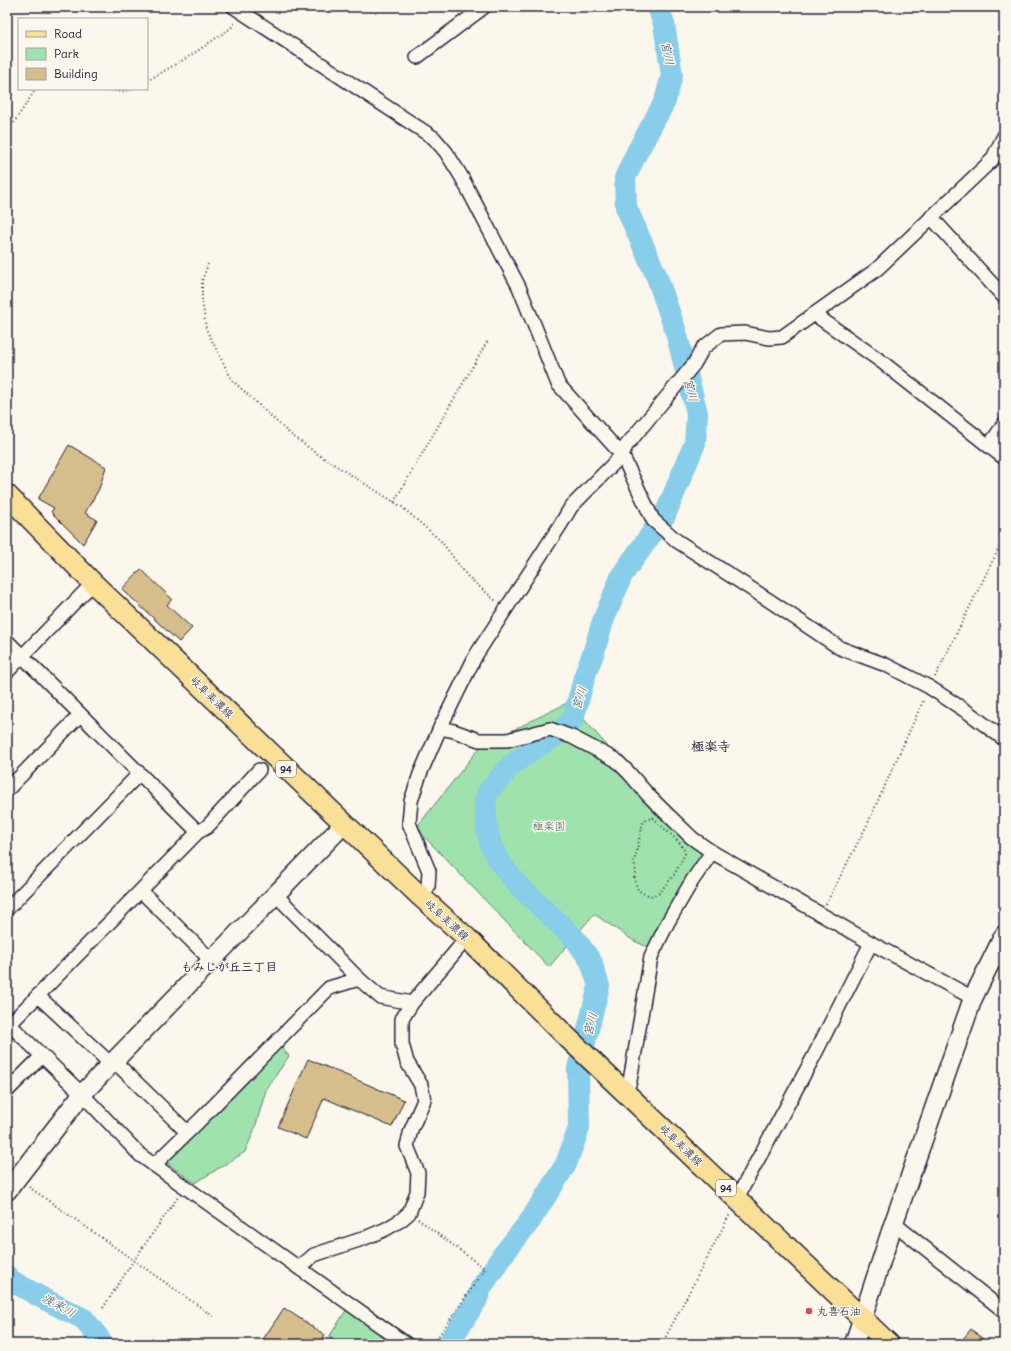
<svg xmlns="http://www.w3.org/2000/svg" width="1011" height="1351" font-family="Delius,'Klee One',sans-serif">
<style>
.green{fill:#a0e2ad;stroke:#618274}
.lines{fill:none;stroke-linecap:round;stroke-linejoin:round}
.river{stroke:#88cde9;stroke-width:22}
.building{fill:#d6bd8c;stroke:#22223b}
.street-casing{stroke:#22223b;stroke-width:16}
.secondary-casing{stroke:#22223b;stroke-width:21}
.primary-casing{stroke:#22223b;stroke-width:23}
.path{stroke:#22223b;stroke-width:2;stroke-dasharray:1 3;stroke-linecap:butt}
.street{stroke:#fbf7ec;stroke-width:13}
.secondary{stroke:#fbf7ec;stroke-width:18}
.primary{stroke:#fadf96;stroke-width:20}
.poi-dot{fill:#d1495b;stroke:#fbf7ec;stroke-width:1.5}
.labels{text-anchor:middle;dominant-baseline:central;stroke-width:3;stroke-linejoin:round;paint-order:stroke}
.shield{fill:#fbf7ec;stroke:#636270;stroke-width:1}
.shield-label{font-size:10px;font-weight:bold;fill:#22223b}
.street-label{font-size:11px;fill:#22223b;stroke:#fbf7ec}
.park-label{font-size:11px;fill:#485c5d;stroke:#fbf7ec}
.poi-label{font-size:11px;fill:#22223b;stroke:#fbf7ec;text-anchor:start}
.water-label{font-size:12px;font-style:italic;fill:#41556f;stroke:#fbf7ec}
.neighbourhood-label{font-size:12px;font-weight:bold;fill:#22223b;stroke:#fbf7ec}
.quarter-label{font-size:13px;font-weight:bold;fill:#22223b;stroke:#fbf7ec}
</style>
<rect width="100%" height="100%" fill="#fbf7ec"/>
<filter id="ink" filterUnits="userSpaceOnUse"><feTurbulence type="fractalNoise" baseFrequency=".025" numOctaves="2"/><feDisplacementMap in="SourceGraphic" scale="8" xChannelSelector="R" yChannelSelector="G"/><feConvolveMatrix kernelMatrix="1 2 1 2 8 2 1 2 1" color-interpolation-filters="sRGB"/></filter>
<g filter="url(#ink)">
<!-- green -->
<g class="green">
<polygon points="569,702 662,809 712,852 655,950 634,941 594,914 549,967 416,828 481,746"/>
<polygon points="280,1046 289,1056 266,1090 255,1128 245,1152 195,1183 167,1163 202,1125"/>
<polygon points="354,1298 420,1344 339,1344 329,1337"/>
</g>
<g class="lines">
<!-- river -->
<g class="river">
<polyline points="7,1276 12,1281 44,1299 84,1319 98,1337 102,1344"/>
<polyline points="448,1344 476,1301 481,1288 502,1256 530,1221 566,1164 579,1128 578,1069 599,986 592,965 592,963 576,940 516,883 500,863 491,846 487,828 485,802 488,792 511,765 535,748 560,733 573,719 586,672 593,654 603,621 622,575 665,515 695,443 697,413 676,332 657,277 626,207 625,178 636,154 665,101 672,75 664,24 658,7"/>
</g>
</g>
<!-- building -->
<g class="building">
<polygon points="69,445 106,467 99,489 85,513 97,520 83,544 51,512 54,508 38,499"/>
<polygon points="141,569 172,599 167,605 192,628 179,642 122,589"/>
<polygon points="308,1059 404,1100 392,1127 324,1098 306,1139 278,1127"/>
<polygon points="284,1308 325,1335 319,1344 260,1344"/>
<polygon points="971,1329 989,1344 959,1344"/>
</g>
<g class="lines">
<!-- street casing -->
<g class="street-casing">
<g id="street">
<polyline points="234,7 434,138 446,152 461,176 519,287 558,384 622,455 653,520 677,541 770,601 840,648 886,665 929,687 969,713 1004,739"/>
<polyline points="417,57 484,7"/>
<polyline points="931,217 1004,297"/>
<polyline points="814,314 882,362 1004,458"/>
<polyline points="989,446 1004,424"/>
<polyline points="7,641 198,832"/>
<polyline points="7,672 93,583"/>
<polyline points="440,728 454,731 479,740 507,740 550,729 572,737 616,760 629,773 648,795 662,809 692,838 712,852 871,943 973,998"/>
<polyline points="7,790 80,715"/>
<polyline points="141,891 211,960"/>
<polyline points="276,895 359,979 380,997 412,1003"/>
<polyline points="419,895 428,887 429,871 409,823 411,801 420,774 440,728 476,655 561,524 571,507 622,455 626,446 694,364 703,348 721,334 745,333 769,338 782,337 876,270 992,160 1004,136"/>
<polyline points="7,909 139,774"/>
<polyline points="38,996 111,1064"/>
<polyline points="7,1022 82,1094 140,1155 406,1344"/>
<polyline points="9,1025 198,832 207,827 259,770"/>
<polyline points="114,1061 187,1132"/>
<polyline points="7,1091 42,1056"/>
<polyline points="626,1092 630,1081 651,957 668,922 692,881 712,852"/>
<polyline points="154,1165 199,1121 329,988 359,979"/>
<polyline points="737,1198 814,1056 871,943"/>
<polyline points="893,1225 901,1229 1004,1311"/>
<polyline points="299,1268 314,1255 365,1238 386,1229 401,1220 409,1213 417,1192 418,1173 407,1146 411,1130 424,1100 421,1085 407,1062 402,1044 402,1019 412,1003 467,938"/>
</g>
</g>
<!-- secondary casing -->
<g class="secondary-casing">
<g id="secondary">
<polyline points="7,1191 82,1094 344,824"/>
<polyline points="854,1344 893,1225 973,998 1004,935"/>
</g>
</g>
<!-- primary casing -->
<g class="primary-casing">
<polyline id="primary" points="7,495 93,583 419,895 467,938 569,1039 889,1344"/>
</g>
<!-- path -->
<g class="path">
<polyline points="147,81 190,56 231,28 236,21"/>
<polyline points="107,89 121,92 132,89"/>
<polyline points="7,133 36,89"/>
<polyline points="208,264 202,281 202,299 206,329 232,380 290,434 319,455 402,507 441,541 467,576 496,601"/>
<polyline points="394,502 487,342"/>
<polyline points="935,677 998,550 1004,543"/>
<path d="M653,818L655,819C663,830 684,842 685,854L674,875L659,893L652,896L642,893L638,890L634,879L636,873L634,862L643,823L645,820Z"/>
<polyline points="826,904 868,823 924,699"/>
<polyline points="29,1187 213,1316"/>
<polyline points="418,1219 485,1269 433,1344"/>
<polyline points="103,1308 134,1260 178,1197"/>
<polyline points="662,1344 730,1214"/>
</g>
<!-- street -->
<use href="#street" class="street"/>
<!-- secondary -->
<use href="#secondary" class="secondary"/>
<!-- primary -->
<use href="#primary" class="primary"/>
</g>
</g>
<!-- markers -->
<circle class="poi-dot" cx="809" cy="1311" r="4"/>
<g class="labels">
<!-- shield labels -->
<g class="shield">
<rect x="276" y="761" width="20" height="16" rx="3"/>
<rect x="716" y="1180" width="20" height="16" rx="3"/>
</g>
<g class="shield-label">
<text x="286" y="769">94</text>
<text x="726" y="1188">94</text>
</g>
<!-- street labels -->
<g class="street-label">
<text transform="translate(212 697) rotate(44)">岐阜美濃線</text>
<text transform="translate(447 920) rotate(42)">岐阜美濃線</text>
<text transform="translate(681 1145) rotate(44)">岐阜美濃線</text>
</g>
<!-- park labels -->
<g class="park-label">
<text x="549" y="826">極楽園</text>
</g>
<!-- poi labels -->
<g class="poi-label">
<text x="817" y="1311">丸喜石油</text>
</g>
<!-- water labels -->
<g class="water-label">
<text transform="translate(668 53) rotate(78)">宮川</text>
<text transform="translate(691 390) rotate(76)">宮川</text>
<text transform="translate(579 698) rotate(-73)">宮川</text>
<text transform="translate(590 1024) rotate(-76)">宮川</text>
<text transform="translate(59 1305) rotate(29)">渡来川</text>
</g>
<!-- neighbourhood labels -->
<g class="neighbourhood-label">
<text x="229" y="966">もみじが丘三丁目</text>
</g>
<!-- quarter labels -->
<g class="quarter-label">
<text x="711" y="746">極楽寺</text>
</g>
</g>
<!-- margin -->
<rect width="1011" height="1351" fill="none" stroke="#fbf7ec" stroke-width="24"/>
<rect x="12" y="12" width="987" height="1327" fill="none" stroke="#22223b" stroke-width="1.5" filter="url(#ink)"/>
<!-- legend -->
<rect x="18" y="18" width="130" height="72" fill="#fbf7ec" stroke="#a4a2a5"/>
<rect x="26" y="31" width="20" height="6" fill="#fadf96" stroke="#a4a2a5"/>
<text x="54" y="38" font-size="12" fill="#22223b">Road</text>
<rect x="26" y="48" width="20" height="12" fill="#a0e2ad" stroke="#a4a2a5"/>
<text x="54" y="58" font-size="12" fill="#22223b">Park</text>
<rect x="26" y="68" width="20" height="12" fill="#d6bd8c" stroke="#a4a2a5"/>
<text x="54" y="78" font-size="12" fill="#22223b">Building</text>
</svg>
